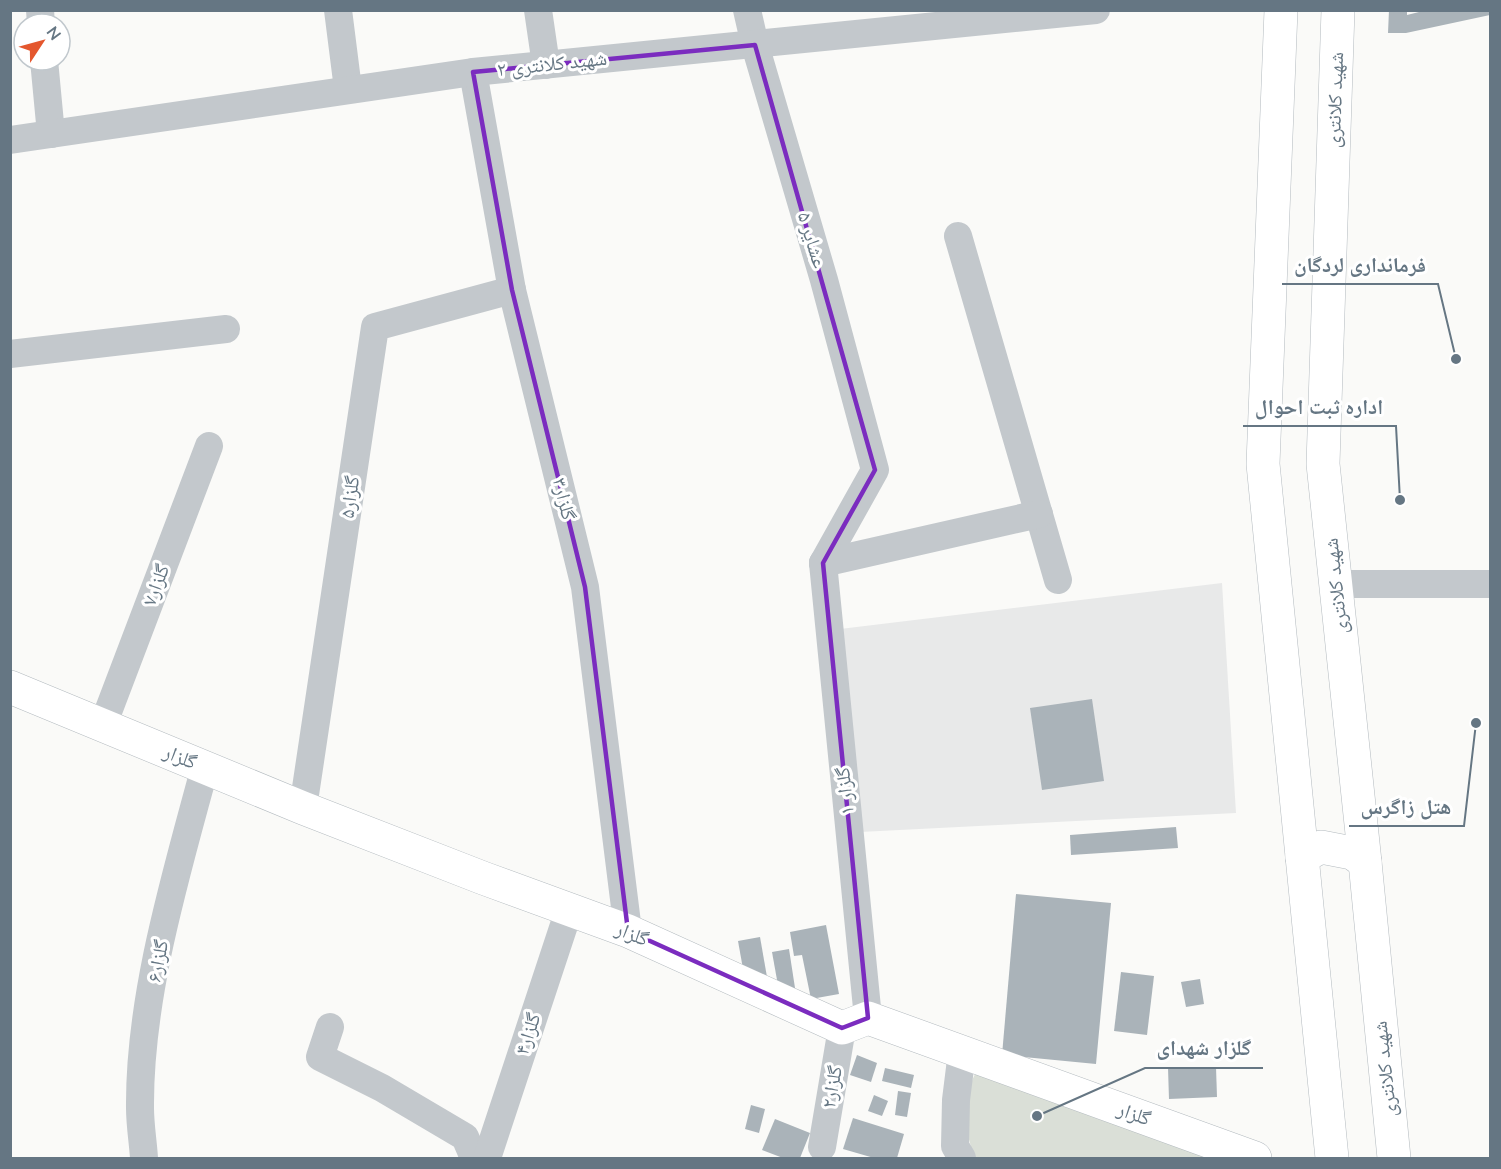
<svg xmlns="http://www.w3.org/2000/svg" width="1501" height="1169" font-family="'Nunito Sans','Noto Naskh Arabic',sans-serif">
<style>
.built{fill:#e8e9e9}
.green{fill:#dadfd7}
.building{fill:#aab3b9}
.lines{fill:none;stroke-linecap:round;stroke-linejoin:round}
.secondary-casing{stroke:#b3babf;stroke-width:34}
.street{stroke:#c3c8cc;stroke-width:28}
.secondary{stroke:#fff;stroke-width:33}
.marked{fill:none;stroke:#7b2cbf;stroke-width:4.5;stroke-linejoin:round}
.labels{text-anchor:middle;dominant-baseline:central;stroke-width:6;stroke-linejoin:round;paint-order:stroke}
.street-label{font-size:20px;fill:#657683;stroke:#fff}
.leader{fill:none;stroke:#657683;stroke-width:2}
.callout-dot{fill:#657683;stroke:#fff;stroke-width:2}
.callout-label{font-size:21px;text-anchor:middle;font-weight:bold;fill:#657683;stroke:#fff;stroke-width:6;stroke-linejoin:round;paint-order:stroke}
</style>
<rect width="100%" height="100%" fill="#fafaf8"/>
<!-- built -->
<polygon class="built" points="1222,583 1236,813 860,832 840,629"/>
<!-- green -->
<polygon class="green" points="976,1072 1219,1158 974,1158 967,1132 963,1100"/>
<!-- building -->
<g class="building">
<polygon points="1389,10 1407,10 1407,15 1427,10 1490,10 1490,15 1406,33 1388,33"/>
<polygon points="1092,699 1104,781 1042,790 1030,708"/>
<polygon points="1176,827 1178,848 1071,855 1070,835"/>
<polygon points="1016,894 1111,903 1096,1064 1002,1055"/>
<polygon points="826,925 839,994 811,999 802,955 794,956 790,932"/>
<polygon points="760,937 767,977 745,980 738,941"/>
<polygon points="789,949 795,988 779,991 772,952"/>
<polygon points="1121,972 1154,976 1147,1035 1114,1031"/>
<polygon points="1200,979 1204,1004 1186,1007 1181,982"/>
<polygon points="857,1055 877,1063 871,1082 850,1075"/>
<polygon points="1216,1067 1217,1097 1169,1099 1168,1068"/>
<polygon points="885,1068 914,1075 911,1088 882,1081"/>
<polygon points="898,1091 911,1093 907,1117 895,1115"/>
<polygon points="874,1095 888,1101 882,1116 868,1111"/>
<polygon points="751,1105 765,1109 759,1133 745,1129"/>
<polygon points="853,1118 904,1134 897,1158 874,1158 843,1149"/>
<polygon points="775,1119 810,1133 800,1158 783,1158 762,1150"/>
</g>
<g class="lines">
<!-- secondary casing -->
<g class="secondary-casing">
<g id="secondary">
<polyline points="1281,10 1263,464 1332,1158"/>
<polyline points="1338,10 1323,464 1365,862 1394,1158"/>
<polyline points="10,687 303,808 483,878 628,931 842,1028 868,1018 1255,1158"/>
<polyline points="1302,857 1321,847 1352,853 1365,862"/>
</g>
</g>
<!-- street -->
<g class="street">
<polyline points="40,10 41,24"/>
<polyline points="338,10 348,89"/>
<polyline points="538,10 546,65"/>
<polyline points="747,10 755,45 824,280 875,470 823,563"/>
<polyline points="44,60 51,134"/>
<polyline points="473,72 512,290 585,587 628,931"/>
<polyline points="10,140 473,72 1096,10"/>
<polyline points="958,236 1058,580"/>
<polyline points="10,354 226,329"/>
<polyline points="823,563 868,1018"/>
<polyline points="823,563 1039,514"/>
<polyline points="1335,584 1490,584"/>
<polyline points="103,725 209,446"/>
<polyline points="303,808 375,327 512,290"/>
<polyline points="330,1027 320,1057 382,1088 465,1137 474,1158"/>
<polyline points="962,1052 956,1100 955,1146 962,1158"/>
<polyline points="822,1147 842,1028"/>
<path d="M144,1158C143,1142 140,1125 140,1108C139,996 176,875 205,767"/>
<polyline points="487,1158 569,910"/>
</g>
<!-- secondary -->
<use href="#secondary" class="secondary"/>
</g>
<!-- marked area -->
<path class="marked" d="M755,45L875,470L823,563L868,1018L842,1028L628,931L585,587L512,290L473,72Z"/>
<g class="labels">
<!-- street labels -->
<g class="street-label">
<text transform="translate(552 64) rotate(-6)">شهید کلانتری ۲</text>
<text transform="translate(1335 100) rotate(-88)">شهید کلانتری</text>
<text transform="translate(812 240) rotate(73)">عشایر ۵</text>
<text transform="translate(350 497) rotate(-82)">گلزار۵</text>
<text transform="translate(564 499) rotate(76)">گلزار۳</text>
<text transform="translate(156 585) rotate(-69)">گلزار۷</text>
<text transform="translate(1336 586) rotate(-96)">شهید کلانتری</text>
<text transform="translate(180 757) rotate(22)">گلزار</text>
<text transform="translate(845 791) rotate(-96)">گلزار ۱</text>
<text transform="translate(632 934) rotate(22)">گلزار</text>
<text transform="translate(158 961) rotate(-79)">گلزار۶</text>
<text transform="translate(528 1034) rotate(-72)">گلزار۴</text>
<text transform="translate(1385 1069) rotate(-96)">شهید کلانتری</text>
<text transform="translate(832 1087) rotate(-80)">گلزار۲</text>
<text transform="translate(1134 1114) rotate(20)">گلزار</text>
</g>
</g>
<!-- callouts -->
<path class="leader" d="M1456 359L1438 284H1282M1400 500L1396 426H1243M1476 723L1464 826H1349M1037 1116L1145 1068H1263"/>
<g class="callout-dot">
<circle cx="1456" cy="359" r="6"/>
<circle cx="1400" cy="500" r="6"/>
<circle cx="1476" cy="723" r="6"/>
<circle cx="1037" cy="1116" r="6"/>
</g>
<g class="callout-label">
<text x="1360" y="272">فرمانداری لردگان</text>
<text x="1319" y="414">اداره ثبت احوال</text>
<text x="1406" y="814">هتل زاگرس</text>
<text x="1204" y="1055">گلزار شهدای</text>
</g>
<!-- border -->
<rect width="1501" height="1169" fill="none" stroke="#657683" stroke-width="24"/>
<!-- north arrow -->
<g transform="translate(42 42) rotate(54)"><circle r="28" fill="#ffffff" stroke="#c1c8cd" stroke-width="1.5"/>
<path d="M0-4.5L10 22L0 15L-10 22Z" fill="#e4572e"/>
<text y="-9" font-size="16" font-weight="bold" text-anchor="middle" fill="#657683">N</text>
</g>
</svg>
